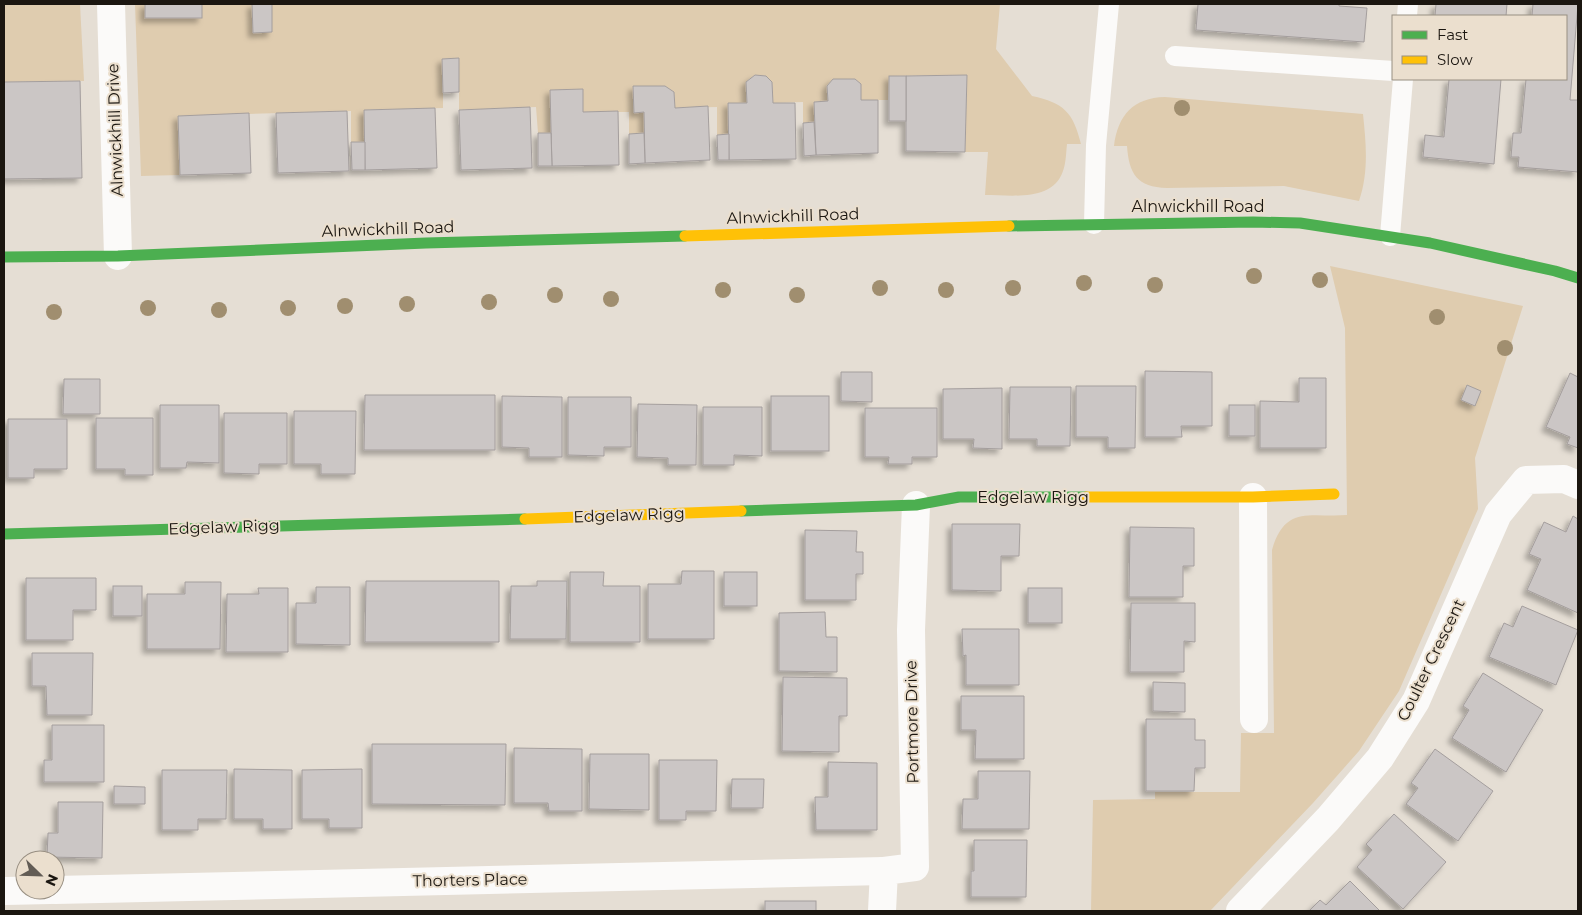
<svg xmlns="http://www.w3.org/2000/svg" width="1582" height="915" font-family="Montserrat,sans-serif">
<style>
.green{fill:#dfccaf}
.building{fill:#cbc6c5;stroke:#a49e9d;filter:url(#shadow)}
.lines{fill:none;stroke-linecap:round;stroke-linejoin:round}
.lane{stroke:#fbfaf9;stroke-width:20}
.street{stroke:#fbfaf9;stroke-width:28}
.fast{stroke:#4caf50;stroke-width:11}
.slow{stroke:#ffc107;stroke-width:11}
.tree{fill:#a08e6f}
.labels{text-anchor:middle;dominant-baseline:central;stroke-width:4;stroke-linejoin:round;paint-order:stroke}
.street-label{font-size:16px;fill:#1b1610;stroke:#ebdfce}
</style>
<defs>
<filter id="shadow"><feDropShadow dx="-4.5" dy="4.5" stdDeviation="2.5" flood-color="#0004"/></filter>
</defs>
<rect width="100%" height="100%" fill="#e5ded4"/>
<!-- green -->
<g class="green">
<polygon points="4,4 80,4 84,81 4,82"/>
<path d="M135,4H1000L996,49L1032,96C1064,103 1073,112 1081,144H1067C1066,153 1066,163 1063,171C1053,202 1011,195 985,195L988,152H965L967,75L889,76L888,100H861V84L855,79H833L827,86L828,101L814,102V122L803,123V102L773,103L772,82L766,76L755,75L746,82L747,103H728L729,134L717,135V107L675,108L674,92L665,86L633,87L634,112H644V133L629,134V112H583L582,90H551V133H538L536,107L459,110V59H443V108L364,110L365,142H351V111L178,116L180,175L141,176Z"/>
<path d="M1165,97L1363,114C1366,143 1369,172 1359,201L1284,186L1167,188C1137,187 1129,174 1127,146H1114C1118,115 1133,98 1165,97Z"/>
<path d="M1330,266L1523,306L1475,458L1478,509L1399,691L1359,751L1313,803L1210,911H1091L1093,800L1155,799V792H1240L1241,733H1274L1272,550C1285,504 1311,518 1347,515L1345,328Z"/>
</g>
<!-- building -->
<g class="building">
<rect x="145" y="4" width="57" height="14"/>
<polygon points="252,4 272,4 272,32 253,33"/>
<polygon points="1198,4 1339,4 1339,6 1367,8 1364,42 1196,30"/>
<polygon points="1436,4 1507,4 1506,16 1435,16"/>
<polygon points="1533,4 1578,4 1570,100 1578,100 1578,172 1518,167 1519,157 1511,157 1513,133 1521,133 1526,79 1566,79 1566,16 1532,16"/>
<polygon points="459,58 459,92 443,93 442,59"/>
<polygon points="755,75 766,76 772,82 773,103 795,103 796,159 729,160 728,103 747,103 746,82"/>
<polygon points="967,75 965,152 906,151 906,76"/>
<rect x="889" y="76" width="17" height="45"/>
<polygon points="833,79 855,79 861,84 861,100 878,100 878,153 816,155 814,102 828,101 827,86"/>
<polygon points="1449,79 1501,79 1494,164 1423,157 1425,135 1444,137"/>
<polygon points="80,81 82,178 4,179 4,82"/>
<polygon points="633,86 665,86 674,92 675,108 708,106 710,160 645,163 644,112 634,113"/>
<polygon points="583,89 583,112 618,111 619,165 552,166 550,90"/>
<polygon points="530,107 532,168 461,170 459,110"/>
<polygon points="435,108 437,168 365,170 364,110"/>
<polygon points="347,111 349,171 278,173 276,113"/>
<polygon points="249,113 251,173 180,175 178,116"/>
<polygon points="814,122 816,155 804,156 803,123"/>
<polygon points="538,133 551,133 552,166 538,166"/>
<polygon points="644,133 645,163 629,164 629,134"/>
<polygon points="729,134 729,160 718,160 717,135"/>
<polygon points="351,142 365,142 365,170 352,170"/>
<polygon points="1145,371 1212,372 1212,426 1181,426 1182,437 1145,437"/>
<polygon points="841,372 872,372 872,402 841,401"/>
<polygon points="1570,373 1578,377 1578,448 1567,444 1570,437 1546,427"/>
<polygon points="1299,378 1326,378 1326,448 1260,448 1260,401 1299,402"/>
<polygon points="64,379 100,379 100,414 63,414"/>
<polygon points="1467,385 1481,391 1475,406 1461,400"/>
<polygon points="1076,386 1136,386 1135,448 1108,448 1108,437 1076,437"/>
<polygon points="1010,387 1071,387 1070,446 1037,446 1037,439 1009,439"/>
<polygon points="1002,388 1002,449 973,448 974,439 943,439 943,389"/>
<polygon points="365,395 495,395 495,450 364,450"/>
<polygon points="502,396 562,397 562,457 529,457 529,448 502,447"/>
<rect x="771" y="396" width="58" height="55"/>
<polygon points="568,397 631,397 631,447 604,447 604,456 568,455"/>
<polygon points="638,404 697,405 696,465 668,465 668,458 637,457"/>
<polygon points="160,405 219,405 219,463 187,462 186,468 160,468"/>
<rect x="1229" y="405" width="26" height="31"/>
<polygon points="703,407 762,407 762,456 734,455 734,465 703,465"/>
<polygon points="865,408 937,408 937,457 912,457 912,464 888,464 889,457 865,457"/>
<polygon points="294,411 356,411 355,474 321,474 321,464 294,464"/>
<polygon points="224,413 287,413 287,464 259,464 259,474 224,473"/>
<polygon points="96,418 153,418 153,475 125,475 125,469 96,469"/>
<polygon points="8,419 67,419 67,469 34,469 34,478 8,478"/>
<polygon points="1573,516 1578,519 1578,613 1527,590 1541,559 1529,554 1544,522 1566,532"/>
<polygon points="952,524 1020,524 1019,556 1001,556 1001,591 952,590"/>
<polygon points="1130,527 1194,528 1194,566 1183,566 1183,597 1129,597"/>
<polygon points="805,530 857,531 856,552 863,552 863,574 856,574 856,600 805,600"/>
<polygon points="682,571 714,571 714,639 648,639 648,584 681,584"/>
<polygon points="570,572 604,572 603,586 640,586 640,642 570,642"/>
<rect x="724" y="572" width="33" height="34"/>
<polygon points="26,578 96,578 96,610 73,610 73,640 26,640"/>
<polygon points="366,581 499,581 499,642 365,642"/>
<polygon points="537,581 567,581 566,639 510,639 511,586 537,586"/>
<polygon points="185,582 221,582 220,649 147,649 147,594 185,594"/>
<rect x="113" y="586" width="29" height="30"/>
<polygon points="316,587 350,587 350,645 296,644 296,603 316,603"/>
<polygon points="258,588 288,588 288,652 226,652 227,594 259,594"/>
<rect x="1028" y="588" width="34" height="35"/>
<polygon points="1131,603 1195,603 1195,642 1184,641 1184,672 1130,672"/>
<polygon points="1522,606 1578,630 1556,685 1489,657 1504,623 1513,627"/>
<polygon points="825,612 826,637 837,637 837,672 779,671 779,613"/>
<polygon points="962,629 1019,629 1019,685 966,685 966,655 963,656"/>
<polygon points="32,653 93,653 92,715 47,715 46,686 32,686"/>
<polygon points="1483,673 1543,710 1506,772 1452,738 1469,710 1463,706"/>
<polygon points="783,677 847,678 847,716 839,716 839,752 782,751"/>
<polygon points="1153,682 1185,683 1185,712 1153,711"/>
<polygon points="961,696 1024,696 1024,759 975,759 976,730 961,730"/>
<polygon points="1146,719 1195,719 1195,740 1205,740 1205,768 1195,768 1194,791 1146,791"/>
<polygon points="52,725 104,725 104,782 44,782 44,760 52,760"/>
<polygon points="372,744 506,744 505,805 372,804"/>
<polygon points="514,748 582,749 582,811 549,811 548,803 514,803"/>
<polygon points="1435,749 1493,791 1458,841 1406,804 1418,788 1411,783"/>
<polygon points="590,754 649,754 649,810 589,809"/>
<polygon points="659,760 717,760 716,811 686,811 686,820 659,820"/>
<polygon points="828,762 877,763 877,830 816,830 815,797 828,797"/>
<polygon points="234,769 292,770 292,829 263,829 263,819 234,819"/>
<polygon points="362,769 362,828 329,828 329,819 302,819 302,770"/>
<polygon points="162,770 227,770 226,819 198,819 198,830 162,830"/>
<polygon points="978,771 1030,771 1029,829 962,829 963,799 978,799"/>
<polygon points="732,779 764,779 763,808 731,808"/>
<polygon points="114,786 145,787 145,804 114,804"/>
<polygon points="58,802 103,802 102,858 47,857 48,833 58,833"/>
<polygon points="1394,814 1446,862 1403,909 1357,867 1372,850 1366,844"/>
<polygon points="974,840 1027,840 1026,897 971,897 971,871 974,871"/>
<polygon points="1350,881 1380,911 1309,911 1320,900 1326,905"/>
<rect x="765" y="901" width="51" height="10"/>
</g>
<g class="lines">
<!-- lane -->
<g class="lane">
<polyline points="1407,16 1408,4"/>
<polyline points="1175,56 1393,71"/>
<polyline points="1094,224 1096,145 1109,4"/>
<polyline points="1390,236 1403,79"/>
</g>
<!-- street -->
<g class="street">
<polyline points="111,4 118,256"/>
<polyline points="1253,497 1254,719"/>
<polyline points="55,890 884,871"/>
<polyline points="5,891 50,890"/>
<polyline points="882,911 884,871 915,867 911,630 916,505"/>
<polyline points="1240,911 1328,819 1380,758 1416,701 1498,514 1526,480 1564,479 1578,485"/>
</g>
<!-- fast -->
<g class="fast">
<polyline points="1009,226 1253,222 1300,223 1430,243 1555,271 1578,278"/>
<polyline points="4,257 118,256 426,243 685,236"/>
<polyline points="741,511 916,505 959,497 1086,497"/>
<polyline points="4,534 525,519"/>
</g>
<!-- slow -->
<g class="slow">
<polyline points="685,236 1009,226"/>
<polyline points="1086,497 1253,497 1334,494"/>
<polyline points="525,519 741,511"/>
</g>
</g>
<!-- trees -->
<g class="tree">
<circle cx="1182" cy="108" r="8"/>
<circle cx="1254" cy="276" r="8"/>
<circle cx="1320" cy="280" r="8"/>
<circle cx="1084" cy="283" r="8"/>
<circle cx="1155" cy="285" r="8"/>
<circle cx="880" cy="288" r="8"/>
<circle cx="1013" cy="288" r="8"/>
<circle cx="723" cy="290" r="8"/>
<circle cx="946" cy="290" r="8"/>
<circle cx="555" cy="295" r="8"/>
<circle cx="797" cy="295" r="8"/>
<circle cx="611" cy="299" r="8"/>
<circle cx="489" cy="302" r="8"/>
<circle cx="407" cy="304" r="8"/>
<circle cx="345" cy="306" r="8"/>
<circle cx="148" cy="308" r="8"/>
<circle cx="288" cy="308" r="8"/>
<circle cx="219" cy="310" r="8"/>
<circle cx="54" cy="312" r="8"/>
<circle cx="1437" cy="317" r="8"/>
<circle cx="1505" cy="348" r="8"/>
</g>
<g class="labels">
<!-- street labels -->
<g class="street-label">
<text transform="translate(115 130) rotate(-92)">Alnwickhill Drive</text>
<text x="1198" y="206">Alnwickhill Road</text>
<text transform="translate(793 216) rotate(-2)">Alnwickhill Road</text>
<text transform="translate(388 229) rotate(-2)">Alnwickhill Road</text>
<text x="1033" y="497">Edgelaw Rigg</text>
<text transform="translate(629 515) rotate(-2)">Edgelaw Rigg</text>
<text transform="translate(224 527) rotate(-2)">Edgelaw Rigg</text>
<text transform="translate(1431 660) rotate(-64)">Coulter Crescent</text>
<text transform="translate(912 722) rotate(-91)">Portmore Drive</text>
<text transform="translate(470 880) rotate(-1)">Thorters Place</text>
</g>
</g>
<!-- border -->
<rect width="1582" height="915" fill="none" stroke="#1b1610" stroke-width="10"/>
<!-- legend -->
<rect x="1392" y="15" width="175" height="65" fill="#ebdfce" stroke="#988f82"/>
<rect x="1402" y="31" width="25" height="8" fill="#4caf50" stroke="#988f82"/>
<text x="1437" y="40" font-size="15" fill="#1b1610">Fast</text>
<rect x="1402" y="56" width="25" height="8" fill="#ffc107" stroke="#988f82"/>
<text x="1437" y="65" font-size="15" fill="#1b1610">Slow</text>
<!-- north arrow -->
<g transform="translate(40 875) rotate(113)"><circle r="24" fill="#ebdfce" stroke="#988f82"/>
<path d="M0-4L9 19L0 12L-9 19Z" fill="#625c55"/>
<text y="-8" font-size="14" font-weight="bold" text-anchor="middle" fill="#1b1610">N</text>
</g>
</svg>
